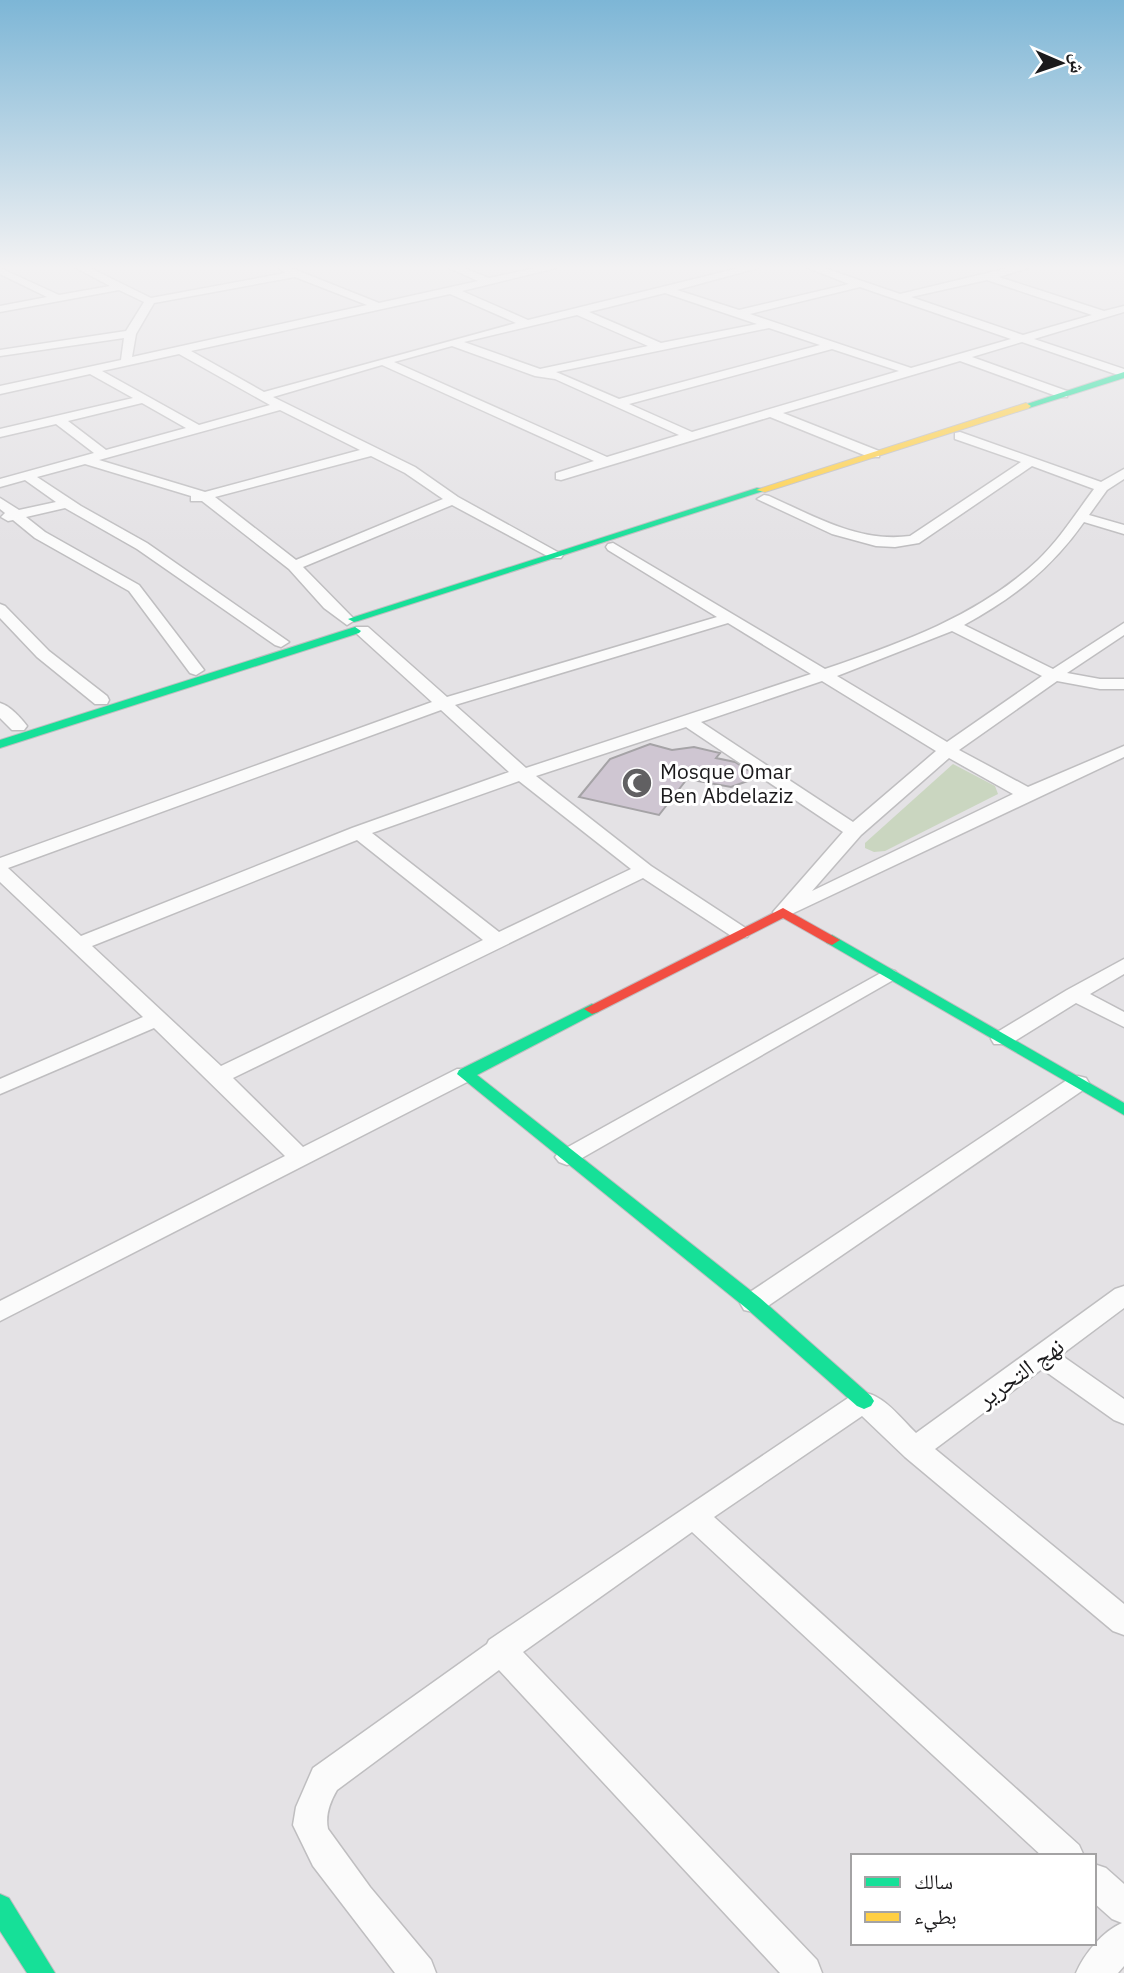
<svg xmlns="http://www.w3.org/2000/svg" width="1124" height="1973" font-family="'IBM Plex Sans','Noto Naskh Arabic',sans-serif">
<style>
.green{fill:#cad6c0}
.building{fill:#cfc6d2;stroke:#a5a3a6;stroke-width:2}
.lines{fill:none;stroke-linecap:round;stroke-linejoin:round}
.street-casing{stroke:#bfbec0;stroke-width:3}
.fast-casing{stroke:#bfbec0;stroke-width:2}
.slow-casing{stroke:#bfbec0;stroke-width:2}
.jam-casing{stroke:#bfbec0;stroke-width:2}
.street{fill:#fbfbfb;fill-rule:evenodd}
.fast{fill:#16e098;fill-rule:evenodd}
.slow{fill:#ffcf43;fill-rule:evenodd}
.jam{fill:#f24e42;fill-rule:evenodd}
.labels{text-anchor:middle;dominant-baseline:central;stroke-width:6;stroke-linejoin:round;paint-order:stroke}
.poi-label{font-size:21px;fill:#1b1a1c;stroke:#fff;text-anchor:start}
.near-street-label{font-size:24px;fill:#1b1a1c;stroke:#fff}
</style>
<rect width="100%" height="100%" fill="#e4e2e5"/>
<!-- green -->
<polygon class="green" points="953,764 995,786 998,794 885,851 874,852 865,848 865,843"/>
<!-- building -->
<polygon class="building" points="650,744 672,750 694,747 720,753 716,758 735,762 759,777 731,787 687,779 659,815 579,797 610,759"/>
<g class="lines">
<!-- street casing -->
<g class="street-casing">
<g id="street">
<path d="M0,268L59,295L110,286L76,268H90L151,298L285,273L279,268H291L379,303L478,281L449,268H464L489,278L536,268H556L462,291L528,320L739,268H758L677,290L739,310L849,284L808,268H824L900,294L1008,268H1028L999,277L1104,311L1124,306V312L1034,339L1124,369V377L1022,342L972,357L1067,391V397H1059L960,361L783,413L879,451V457H869L770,417L561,480L556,479V473L594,461L382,365L273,397L415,467L458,497L563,555L561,558H551L452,505L303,567L355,620L347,625L324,608L289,569L202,501H191V496L85,464L37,477L81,506L147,543L289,642L281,647L275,645L137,549L65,508L26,517L45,532L139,585L204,670L196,675L190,673L129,591L35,538L13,520L8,521L1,517L5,513L0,509V498L19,510L56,502L25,480L0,487V479L94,453L56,424L0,437V429L133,398L90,374L0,394V386L121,360L124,338L0,356V350L126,331L144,302L119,290L0,312V306L47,297L0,274ZM295,277L367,305L132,357L136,334L154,303ZM987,280L1092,315L1023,335L911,297ZM860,287L1011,339L911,368L750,314ZM665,293L757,324L661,343L589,312ZM450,294L516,323L264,392L191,351ZM577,315L648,346L540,369L464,342ZM769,328L820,345L619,399L556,372ZM452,346L535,376L555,379L679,435L607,457L394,362ZM832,349L899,371L692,432L629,404ZM179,354L270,405L199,425L102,371ZM142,403L186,428L106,450L68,421ZM280,410L360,450L205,492L99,460ZM371,456L405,473L443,499L296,560L215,497Z"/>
<path d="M960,432L1101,482L1124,469V479L1107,490L1089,515L1124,525V534L1084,522C1051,569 1013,598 964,625L1053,669L1124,623V635L1067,673L1100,679H1124V689H1100L1057,681L959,750L1028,787L1124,746V757L783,918L776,916L773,912L843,832L686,727L536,776L651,866L747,929L750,933L747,937H733L643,878L233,1078L303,1147L457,1069H473L476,1074L473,1079L0,1321V1301L285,1156L154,1028L0,1094V1079L143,1017L0,882V858L432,702L356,633L354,630L356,627H368L447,697L717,617L608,550L606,547L608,544L613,543L825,669C901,643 978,616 1038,560C1060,539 1076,513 1094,489L1032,466L919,543L895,547L876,546L832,534L757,499L764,495L769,496C814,516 859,543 910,536L1021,462L955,439V433ZM728,623L811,674L526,768L455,705ZM952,631L1042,676L947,742L837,676ZM822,681L936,751L853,822L701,722ZM441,710L509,772L352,828L81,936L8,868ZM949,758L1013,794L812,891L861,835ZM519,781L631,869L499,932L372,833ZM357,840L483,940L221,1066L92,946Z"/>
<polygon points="0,604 5,606 49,651 107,696 109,700 107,704 95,704 37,657 0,618"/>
<path d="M0,703C10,706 20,717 27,726L24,730H12L0,718Z"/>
<polygon points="1124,959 1124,974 1090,994 1124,1012 1124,1027 1076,1003 1010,1044 994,1044 991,1039 994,1034 1067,990"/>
<polygon points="888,969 895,971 898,975 895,979 575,1162 567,1165 559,1162 555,1157 559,1152"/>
<polygon points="1078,1076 1086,1078 1089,1083 1086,1088 762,1310 753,1312 744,1310 740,1303 744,1296 1070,1078"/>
<path d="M1124,1286V1308L1061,1355L1124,1399V1424L1114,1420L1042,1369L935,1449L1124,1604V1635L1113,1631L905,1457L862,1416L714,1517L1079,1845L1084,1856H1042L692,1532L523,1652L817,1960L822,1973H780L499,1670L337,1790C330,1802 325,1815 328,1829L370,1887L431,1960L436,1973H395L313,1866L293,1825L296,1807L313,1768L487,1644L489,1640L854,1394C878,1386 900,1418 916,1433L1115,1289Z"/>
<path d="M1094,1864L1106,1868L1124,1884V1966L1118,1973H1076C1084,1954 1103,1931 1122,1923L1112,1919L1094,1903Z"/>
</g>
</g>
<!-- fast casing -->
<g class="fast-casing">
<g id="fast">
<polygon points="1124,372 1124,378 1029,408 1021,406"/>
<polygon points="757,488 766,490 358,621 354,622 348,619"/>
<polygon points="355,627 361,631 359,633 0,748 0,740"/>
<polygon points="832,935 1124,1103 1124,1115 827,943 824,940 827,937"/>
<polygon points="592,1004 600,1009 598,1012 477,1075 760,1298 871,1396 874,1401 871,1406 864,1409 857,1406 746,1308 457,1074 459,1070"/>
<polygon points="0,1894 9,1898 55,1973 27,1973 0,1931"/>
</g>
</g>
<!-- slow casing -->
<g class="slow-casing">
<polygon id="slow" points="1026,403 1031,406 1029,408 765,492 756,490"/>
</g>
<!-- jam casing -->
<g class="jam-casing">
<polygon id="jam" points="783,908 840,940 832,945 827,943 783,918 598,1012 592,1014 584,1009"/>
</g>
<!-- street -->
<use href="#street" class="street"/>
<!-- fast -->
<use href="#fast" class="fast"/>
<!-- slow -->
<use href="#slow" class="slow"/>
<!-- jam -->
<use href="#jam" class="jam"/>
</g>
<!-- sky -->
<linearGradient id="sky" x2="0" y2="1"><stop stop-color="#7db6d6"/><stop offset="0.49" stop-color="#f3f2f3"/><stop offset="1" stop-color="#f3f2f3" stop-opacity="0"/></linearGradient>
<rect width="1124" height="545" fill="url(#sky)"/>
<!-- icons -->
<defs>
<g id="mosque-disc" transform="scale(1.575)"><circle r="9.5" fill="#616062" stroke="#fff"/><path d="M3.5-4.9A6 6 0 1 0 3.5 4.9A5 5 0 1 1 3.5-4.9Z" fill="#fff"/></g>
</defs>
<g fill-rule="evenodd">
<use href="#mosque-disc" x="637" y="783"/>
</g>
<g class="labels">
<!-- poi labels -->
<g class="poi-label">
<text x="660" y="771">Mosque Omar<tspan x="660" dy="24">Ben Abdelaziz</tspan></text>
</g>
<!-- near-street labels -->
<g class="near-street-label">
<text transform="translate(1020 1372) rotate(-36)">نهج التحرير</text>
</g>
</g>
<!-- legend -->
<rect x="851" y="1854" width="245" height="91" fill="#ffffff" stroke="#a4a3a4" stroke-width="2"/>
<rect x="865" y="1877" width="35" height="10" fill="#16e098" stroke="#a4a3a4" stroke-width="2"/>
<text x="914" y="1889" font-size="21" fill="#1b1a1c">سالك</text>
<rect x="865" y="1912" width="35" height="10" fill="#ffcf43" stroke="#a4a3a4" stroke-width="2"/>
<text x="914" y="1924" font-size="21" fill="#1b1a1c">بطيء</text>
<!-- north arrow -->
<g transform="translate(1061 63) rotate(92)" stroke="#ffffff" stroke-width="5" paint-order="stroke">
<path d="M0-5L12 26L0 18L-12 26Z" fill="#1b1a1c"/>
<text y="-10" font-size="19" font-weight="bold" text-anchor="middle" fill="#1b1a1c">ش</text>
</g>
</svg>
